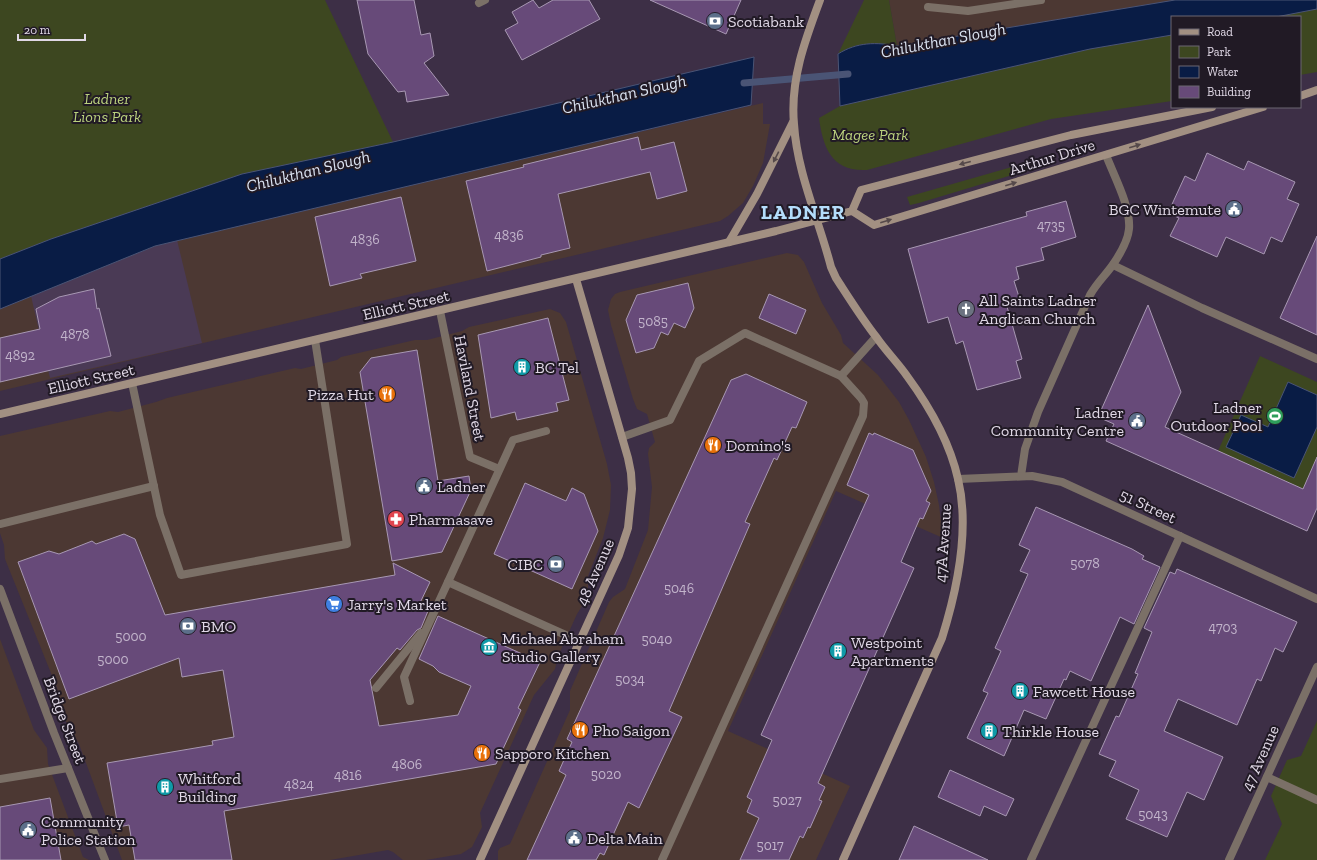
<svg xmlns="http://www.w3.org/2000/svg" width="1317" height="860" font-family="'Zilla Slab',serif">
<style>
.commercial{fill:#4c3833}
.built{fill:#4a3a55}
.green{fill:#3d4720}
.water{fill:#091c45;stroke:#4a5475}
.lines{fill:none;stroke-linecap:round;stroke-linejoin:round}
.stream{stroke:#4a5475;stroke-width:7}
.building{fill:#674a79;stroke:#a898b3}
.lane{stroke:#7b7067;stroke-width:8}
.street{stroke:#7b7067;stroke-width:8}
.secondary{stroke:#a29082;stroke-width:8}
.oneway{fill:#55494a}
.labels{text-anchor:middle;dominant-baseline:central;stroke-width:4;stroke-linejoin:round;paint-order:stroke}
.number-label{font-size:14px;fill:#c2b4cb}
.poi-label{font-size:16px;fill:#e0d8e6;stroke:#211a25;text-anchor:start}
.park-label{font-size:16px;font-style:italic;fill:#bbd27e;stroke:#211a25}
.street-label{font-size:16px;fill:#e0d8e6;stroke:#211a25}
.water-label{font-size:17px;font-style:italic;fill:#dbe3f2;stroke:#211a25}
.district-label{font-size:20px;font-weight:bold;letter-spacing:1px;fill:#b4ddfb;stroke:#211a25}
</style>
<rect width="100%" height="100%" fill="#3d2f46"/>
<!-- commercial -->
<g class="commercial">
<polygon points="889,0 1175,0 897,46"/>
<polygon points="763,103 763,124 770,124 763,163 753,186 743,203 728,216 720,221 0,391 0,309 155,246"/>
<polygon points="787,253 798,255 804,262 822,303 841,335 843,343 878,375 899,402 909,420 926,457 934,482 939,505 943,538 836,491 728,731 850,786 816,860 498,860 498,851 500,848 510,844 570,710 570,691 609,602 613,597 625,589 648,530 652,487 648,454 649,448 655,442 647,414 637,409 633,399 611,325 608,310 611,299 615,294 620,292"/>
<polygon points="550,309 560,313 566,322 607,464 611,485 610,510 603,538 588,576 588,589 584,603 577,614 558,656 555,669 534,695 480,813 482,827 472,847 461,854 426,860 403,860 393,852 388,850 330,860 122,860 79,744 62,715 57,688 5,559 4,545 0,533 0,436 110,411 118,412 156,402 167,398 295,368 301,369 337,360 341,357 415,340 427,340 462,331 469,327"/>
<polygon points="0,639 34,730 47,748 48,764 83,857 89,860 0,860"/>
</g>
<!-- built -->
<polygon class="built" points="177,240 202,343 50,378 31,296 155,246"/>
<!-- green -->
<g class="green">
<polygon points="0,0 325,0 393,142 242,174 51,239 0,259"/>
<path d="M864,0H889L897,46C876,42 857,42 838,54Z"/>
<polygon points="1317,9 1317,72 1300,75 1300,17 1276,17"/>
<path d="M1172,35V101L1051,119L867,170C832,172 823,148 819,118L840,106L1090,49Z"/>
<polygon points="1040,159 1042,166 919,203 910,205 907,197"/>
<polygon points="1260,356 1317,382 1317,495 1218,451"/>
<polygon points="1317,721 1317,860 1265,860 1282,824 1271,796 1287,760 1301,756"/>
</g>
<!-- water -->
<g class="water">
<path d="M1175,0H1317V9L1276,17H1172V35L1090,49L840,106L838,54C857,42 876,42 898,46Z"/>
<polygon points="754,57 751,105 155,246 0,309 0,259 51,239 242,174 393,142"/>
<polygon points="1288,382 1317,395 1317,427 1294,478 1226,447 1241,415 1268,427"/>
</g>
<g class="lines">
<!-- stream -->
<polyline class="stream" points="744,83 848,74"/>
</g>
<!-- building -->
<g class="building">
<polygon points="357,0 414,0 421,35 430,33 434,56 424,63 449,95 407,102 405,91 398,92 368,54"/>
<polygon points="533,0 539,8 553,0 589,0 600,19 522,60 505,30 518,23 512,12"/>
<polygon points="650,0 741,0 726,34"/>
<polygon points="638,137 641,150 674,142 687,191 657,199 650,172 558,194 570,248 541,255 541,257 487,271 466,181 524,167 523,165"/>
<polygon points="1207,153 1244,170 1248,161 1295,182 1287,199 1299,204 1282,242 1271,237 1264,254 1226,237 1217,257 1170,236 1179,218 1168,213 1185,176 1195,181"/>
<polygon points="401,197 416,261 360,274 362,278 330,286 315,217"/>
<polygon points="1066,201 1076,237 1041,248 1044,260 1016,267 1019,279 1014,281 1020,300 1006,303 1022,359 1016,361 1021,378 977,390 963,341 956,344 948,317 928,323 908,249 1027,216 1026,212"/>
<polygon points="1317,236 1317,335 1280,318"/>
<polygon points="688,283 694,308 685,328 674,323 668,335 661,332 654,348 636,353 626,320 637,295"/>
<polygon points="94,289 97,309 99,308 111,356 0,382 0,338 40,329 36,309 59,297"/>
<polygon points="769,294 806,310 796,334 759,318"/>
<polygon points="1148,305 1181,392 1165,427 1303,489 1317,457 1317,508 1307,531 1106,441 1114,424 1098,417"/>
<polygon points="548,318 569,400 556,403 558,411 517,420 515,412 491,418 478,335"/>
<polygon points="417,350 438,481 469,476 471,490 442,552 392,561 360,372 371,358"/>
<polygon points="746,374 807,402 796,428 792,427 777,460 774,458 745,522 750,524 669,711 682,717 639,808 628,802 604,855 600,853 596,860 527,860 566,775 559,771 572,742 567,739 731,380"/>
<polygon points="869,433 873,435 874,433 913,450 931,491 926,501 930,503 923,519 920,518 901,562 914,568 818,783 825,787 819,800 822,801 810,828 808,827 803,838 800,836 789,860 740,860 759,818 747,812 752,800 747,797 772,740 761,735 869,495 847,485"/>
<polygon points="525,483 566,501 572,488 584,494 598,531 572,589 494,554"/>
<polygon points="1036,507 1132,549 1144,556 1142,559 1160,567 1134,624 1120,617 1091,681 1070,671 1066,680 1064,679 1046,719 1024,710 1004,756 967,738 988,693 983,691 1001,651 995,648 1028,574 1020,571 1030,550 1019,545"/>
<polygon points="124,534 135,539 165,615 395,575 393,563 430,582 418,607 428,611 421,628 417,630 400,650 397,648 370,680 379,726 458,715 471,686 439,672 433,666 419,659 438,616 540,662 518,708 521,710 496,764 224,811 232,860 135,860 129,825 118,827 107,763 213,745 212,741 234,737 223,670 182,677 179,658 69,699 18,562 49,551 59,554 92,541 96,544"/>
<polygon points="1177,569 1297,622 1283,652 1275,648 1261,681 1257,679 1237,725 1178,699 1164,731 1223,757 1204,800 1187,792 1167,837 1126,819 1139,790 1109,776 1116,761 1099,754 1116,716 1119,717 1138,674 1135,673 1152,632 1144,628 1170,572 1175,574"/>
<polygon points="950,770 1014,799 1006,816 984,806 980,816 938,797"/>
<polygon points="50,798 61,860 0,860 0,807"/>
<polygon points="914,826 988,860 899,860"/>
</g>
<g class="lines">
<!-- lane -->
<g class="lane">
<polyline points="479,3 485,0"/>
<polyline points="928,7 968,11 1041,0"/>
<polyline points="1113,265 1202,308 1317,359"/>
<polyline points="440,311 470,457 499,469"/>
<polyline points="132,383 160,515 181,575 347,544 315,340"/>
<polyline points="546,431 513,440 448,582 579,641"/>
<polyline points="622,437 670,420 699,361 745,333 841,376 876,337"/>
<path d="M1021,476L1025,449L1038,412L1090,295C1098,281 1106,275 1114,263C1120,254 1128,240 1129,229C1131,207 1114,176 1106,155"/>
<polyline points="0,524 154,486"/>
<polyline points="376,688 421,633"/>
<polyline points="410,701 404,677 448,582"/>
<polyline points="1267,777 1317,800"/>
<polyline points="0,779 68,768"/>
<polyline points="662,860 863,416 864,403 861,398 841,376"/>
<polyline points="1031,860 1180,536"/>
</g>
<!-- street -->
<g class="street">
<polyline points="958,479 1032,476 1062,482 1317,599"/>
<polyline points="0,589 54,733 105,860"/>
<polyline points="1229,860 1317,667"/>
</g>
<!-- secondary -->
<g class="secondary">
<path d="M820,0C805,40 790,80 794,124C797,173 819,220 831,267L836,278C849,298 862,319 877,338C886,351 898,363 907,376C929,406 950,443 958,479C970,529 957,590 942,638L843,860"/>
<polyline points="1300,96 1317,90"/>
<polyline points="852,211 874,225 1263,107"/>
<polyline points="729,242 757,194 793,122"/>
<polyline points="0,414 776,231 852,211 861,190 1071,135 1212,107"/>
<polyline points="480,860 619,555 628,528 632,489 631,473 628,458 576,279"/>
</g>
</g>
<!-- one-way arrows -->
<defs><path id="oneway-solid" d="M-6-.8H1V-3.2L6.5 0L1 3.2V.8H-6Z"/></defs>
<g class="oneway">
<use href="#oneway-solid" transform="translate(1135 146) rotate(-17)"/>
<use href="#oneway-solid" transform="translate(776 157) rotate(117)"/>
<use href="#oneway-solid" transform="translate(965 163) rotate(165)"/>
<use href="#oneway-solid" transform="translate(1011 184) rotate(-17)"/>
<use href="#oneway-solid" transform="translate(886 221) rotate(-17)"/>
</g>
<!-- icons -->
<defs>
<g id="bank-disc" transform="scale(0.9)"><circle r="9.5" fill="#5c6f8a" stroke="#211a25"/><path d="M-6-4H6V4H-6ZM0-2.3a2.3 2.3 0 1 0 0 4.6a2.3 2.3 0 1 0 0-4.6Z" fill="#fff"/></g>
<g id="civic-disc" transform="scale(0.9)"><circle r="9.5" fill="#5c6f8a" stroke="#211a25"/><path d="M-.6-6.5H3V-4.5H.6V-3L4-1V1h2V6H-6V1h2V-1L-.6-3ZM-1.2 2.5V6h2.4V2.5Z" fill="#fff"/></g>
<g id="church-disc" transform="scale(0.9)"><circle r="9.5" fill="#6b7280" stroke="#211a25"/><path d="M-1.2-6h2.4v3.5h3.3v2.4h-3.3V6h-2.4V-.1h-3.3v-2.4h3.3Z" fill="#fff"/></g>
<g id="building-disc" transform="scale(0.9)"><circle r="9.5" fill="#0f9aa8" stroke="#211a25"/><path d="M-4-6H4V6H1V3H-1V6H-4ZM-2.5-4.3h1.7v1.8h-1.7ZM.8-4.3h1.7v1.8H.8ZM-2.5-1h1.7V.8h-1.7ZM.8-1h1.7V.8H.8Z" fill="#fff"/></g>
<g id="restaurant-disc" transform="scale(0.9)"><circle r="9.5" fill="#e8710a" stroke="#211a25"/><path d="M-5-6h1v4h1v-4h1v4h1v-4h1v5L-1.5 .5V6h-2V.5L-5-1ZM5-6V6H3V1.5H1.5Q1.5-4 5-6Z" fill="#fff"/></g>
<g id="stadium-disc" transform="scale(0.9)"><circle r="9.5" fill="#2e9e5b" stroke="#211a25"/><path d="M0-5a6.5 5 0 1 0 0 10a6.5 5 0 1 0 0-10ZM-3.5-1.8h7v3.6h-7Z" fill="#fff"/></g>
<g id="pharmacy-disc" transform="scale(0.9)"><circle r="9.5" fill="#e0444e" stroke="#211a25"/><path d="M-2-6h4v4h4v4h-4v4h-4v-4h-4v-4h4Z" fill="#fff"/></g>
<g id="supermarket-disc" transform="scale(0.9)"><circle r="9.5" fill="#3f7fe0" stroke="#211a25"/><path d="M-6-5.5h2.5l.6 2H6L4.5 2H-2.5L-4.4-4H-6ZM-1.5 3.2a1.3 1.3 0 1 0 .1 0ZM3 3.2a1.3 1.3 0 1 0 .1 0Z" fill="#fff"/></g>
<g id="museum-disc" transform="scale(0.9)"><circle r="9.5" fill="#0f9aa8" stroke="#211a25"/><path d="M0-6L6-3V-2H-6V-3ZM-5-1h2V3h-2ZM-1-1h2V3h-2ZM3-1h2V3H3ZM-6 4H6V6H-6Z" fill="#fff"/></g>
</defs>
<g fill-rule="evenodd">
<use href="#bank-disc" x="715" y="21"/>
<use href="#civic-disc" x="1234" y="209"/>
<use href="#church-disc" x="966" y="309"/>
<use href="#building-disc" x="522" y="367"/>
<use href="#restaurant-disc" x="387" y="394"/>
<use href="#stadium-disc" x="1275" y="416"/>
<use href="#civic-disc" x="1137" y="421"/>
<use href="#restaurant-disc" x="713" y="445"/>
<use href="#civic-disc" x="424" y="486"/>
<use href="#pharmacy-disc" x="396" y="519"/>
<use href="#bank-disc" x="556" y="564"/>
<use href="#supermarket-disc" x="334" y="604"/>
<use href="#bank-disc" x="188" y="626"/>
<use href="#museum-disc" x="489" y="647"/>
<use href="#building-disc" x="838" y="651"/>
<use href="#building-disc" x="1020" y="691"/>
<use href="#restaurant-disc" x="580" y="730"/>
<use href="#building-disc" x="989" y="731"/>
<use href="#restaurant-disc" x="482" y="753"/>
<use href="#building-disc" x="165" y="787"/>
<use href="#civic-disc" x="28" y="830"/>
<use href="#civic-disc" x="574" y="838"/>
</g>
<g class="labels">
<!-- number labels -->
<g class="number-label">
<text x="1051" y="225">4735</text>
<text x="509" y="235">4836</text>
<text x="365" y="239">4836</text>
<text x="653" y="321">5085</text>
<text x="75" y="334">4878</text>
<text x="20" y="355">4892</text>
<text x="1085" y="563">5078</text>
<text x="679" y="588">5046</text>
<text x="1223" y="627">4703</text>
<text x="131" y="636">5000</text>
<text x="657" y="639">5040</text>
<text x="113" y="659">5000</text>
<text x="630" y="679">5034</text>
<text x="407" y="764">4806</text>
<text x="606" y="774">5020</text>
<text x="348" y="775">4816</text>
<text x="299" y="784">4824</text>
<text x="787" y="800">5027</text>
<text x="1153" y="814">5043</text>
<text x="770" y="845">5017</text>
</g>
<!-- poi labels -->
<g class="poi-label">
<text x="728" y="21">Scotiabank</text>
<text x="1221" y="209" text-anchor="end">BGC Wintemute</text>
<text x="979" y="300">All Saints Ladner<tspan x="979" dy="18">Anglican Church</tspan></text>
<text x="535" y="367">BC Tel</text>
<text x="374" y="394" text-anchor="end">Pizza Hut</text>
<text x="1262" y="407" text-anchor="end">Ladner<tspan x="1262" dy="18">Outdoor Pool</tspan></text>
<text x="1124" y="412" text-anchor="end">Ladner<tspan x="1124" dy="18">Community Centre</tspan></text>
<text x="726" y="445">Domino's</text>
<text x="437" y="486">Ladner</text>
<text x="409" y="519">Pharmasave</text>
<text x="543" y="564" text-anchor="end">CIBC</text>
<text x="347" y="604">Jarry's Market</text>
<text x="201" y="626">BMO</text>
<text x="502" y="638">Michael Abraham<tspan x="502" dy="18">Studio Gallery</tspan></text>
<text x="851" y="642">Westpoint<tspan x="851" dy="18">Apartments</tspan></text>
<text x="1033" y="691">Fawcett House</text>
<text x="593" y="730">Pho Saigon</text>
<text x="1002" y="731">Thirkle House</text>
<text x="495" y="753">Sapporo Kitchen</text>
<text x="178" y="778">Whitford<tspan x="178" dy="18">Building</tspan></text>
<text x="41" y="821">Community<tspan x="41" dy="18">Police Station</tspan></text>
<text x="587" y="838">Delta Main</text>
</g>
<!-- park labels -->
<g class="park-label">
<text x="107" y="98">Ladner<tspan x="107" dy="18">Lions Park</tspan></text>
<text x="870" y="134">Magee Park</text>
</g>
<!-- street labels -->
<g class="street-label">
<text transform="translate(1052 157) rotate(-17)">Arthur Drive</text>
<text transform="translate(406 305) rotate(-13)">Elliott Street</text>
<text transform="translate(91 379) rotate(-13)">Elliott Street</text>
<text transform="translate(470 388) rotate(79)">Haviland Street</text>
<text transform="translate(1148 506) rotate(25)">51 Street</text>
<text transform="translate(943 543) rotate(-86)">47A Avenue</text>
<text transform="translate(595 572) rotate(-66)">48 Avenue</text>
<text transform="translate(65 720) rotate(69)">Bridge Street</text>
<text transform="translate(1260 758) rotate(-66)">47 Avenue</text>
</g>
<!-- water labels -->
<g class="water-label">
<text transform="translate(943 40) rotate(-11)">Chilukthan Slough</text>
<text transform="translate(624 94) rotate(-13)">Chilukthan Slough</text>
<text transform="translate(308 171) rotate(-14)">Chilukthan Slough</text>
</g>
<!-- district labels -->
<g class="district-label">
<text x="803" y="212">LADNER</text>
</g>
</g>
<!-- legend -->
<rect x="1171" y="16" width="130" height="92" fill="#211a25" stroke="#6d6672"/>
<rect x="1179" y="29" width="20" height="6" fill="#a29082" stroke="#6d6672"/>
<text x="1207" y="36" font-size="12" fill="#e0d8e6">Road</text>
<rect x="1179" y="46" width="20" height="12" fill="#3d4720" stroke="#6d6672"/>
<text x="1207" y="56" font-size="12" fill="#e0d8e6">Park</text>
<rect x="1179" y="66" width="20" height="12" fill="#091c45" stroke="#6d6672"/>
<text x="1207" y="76" font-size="12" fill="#e0d8e6">Water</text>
<rect x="1179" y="86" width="20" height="12" fill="#674a79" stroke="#6d6672"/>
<text x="1207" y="96" font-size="12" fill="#e0d8e6">Building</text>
<!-- scale -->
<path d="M18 34v6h67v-6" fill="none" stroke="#e0d8e6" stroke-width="2"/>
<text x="24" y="34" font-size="12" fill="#e0d8e6" stroke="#211a25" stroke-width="3" paint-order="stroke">20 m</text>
</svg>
